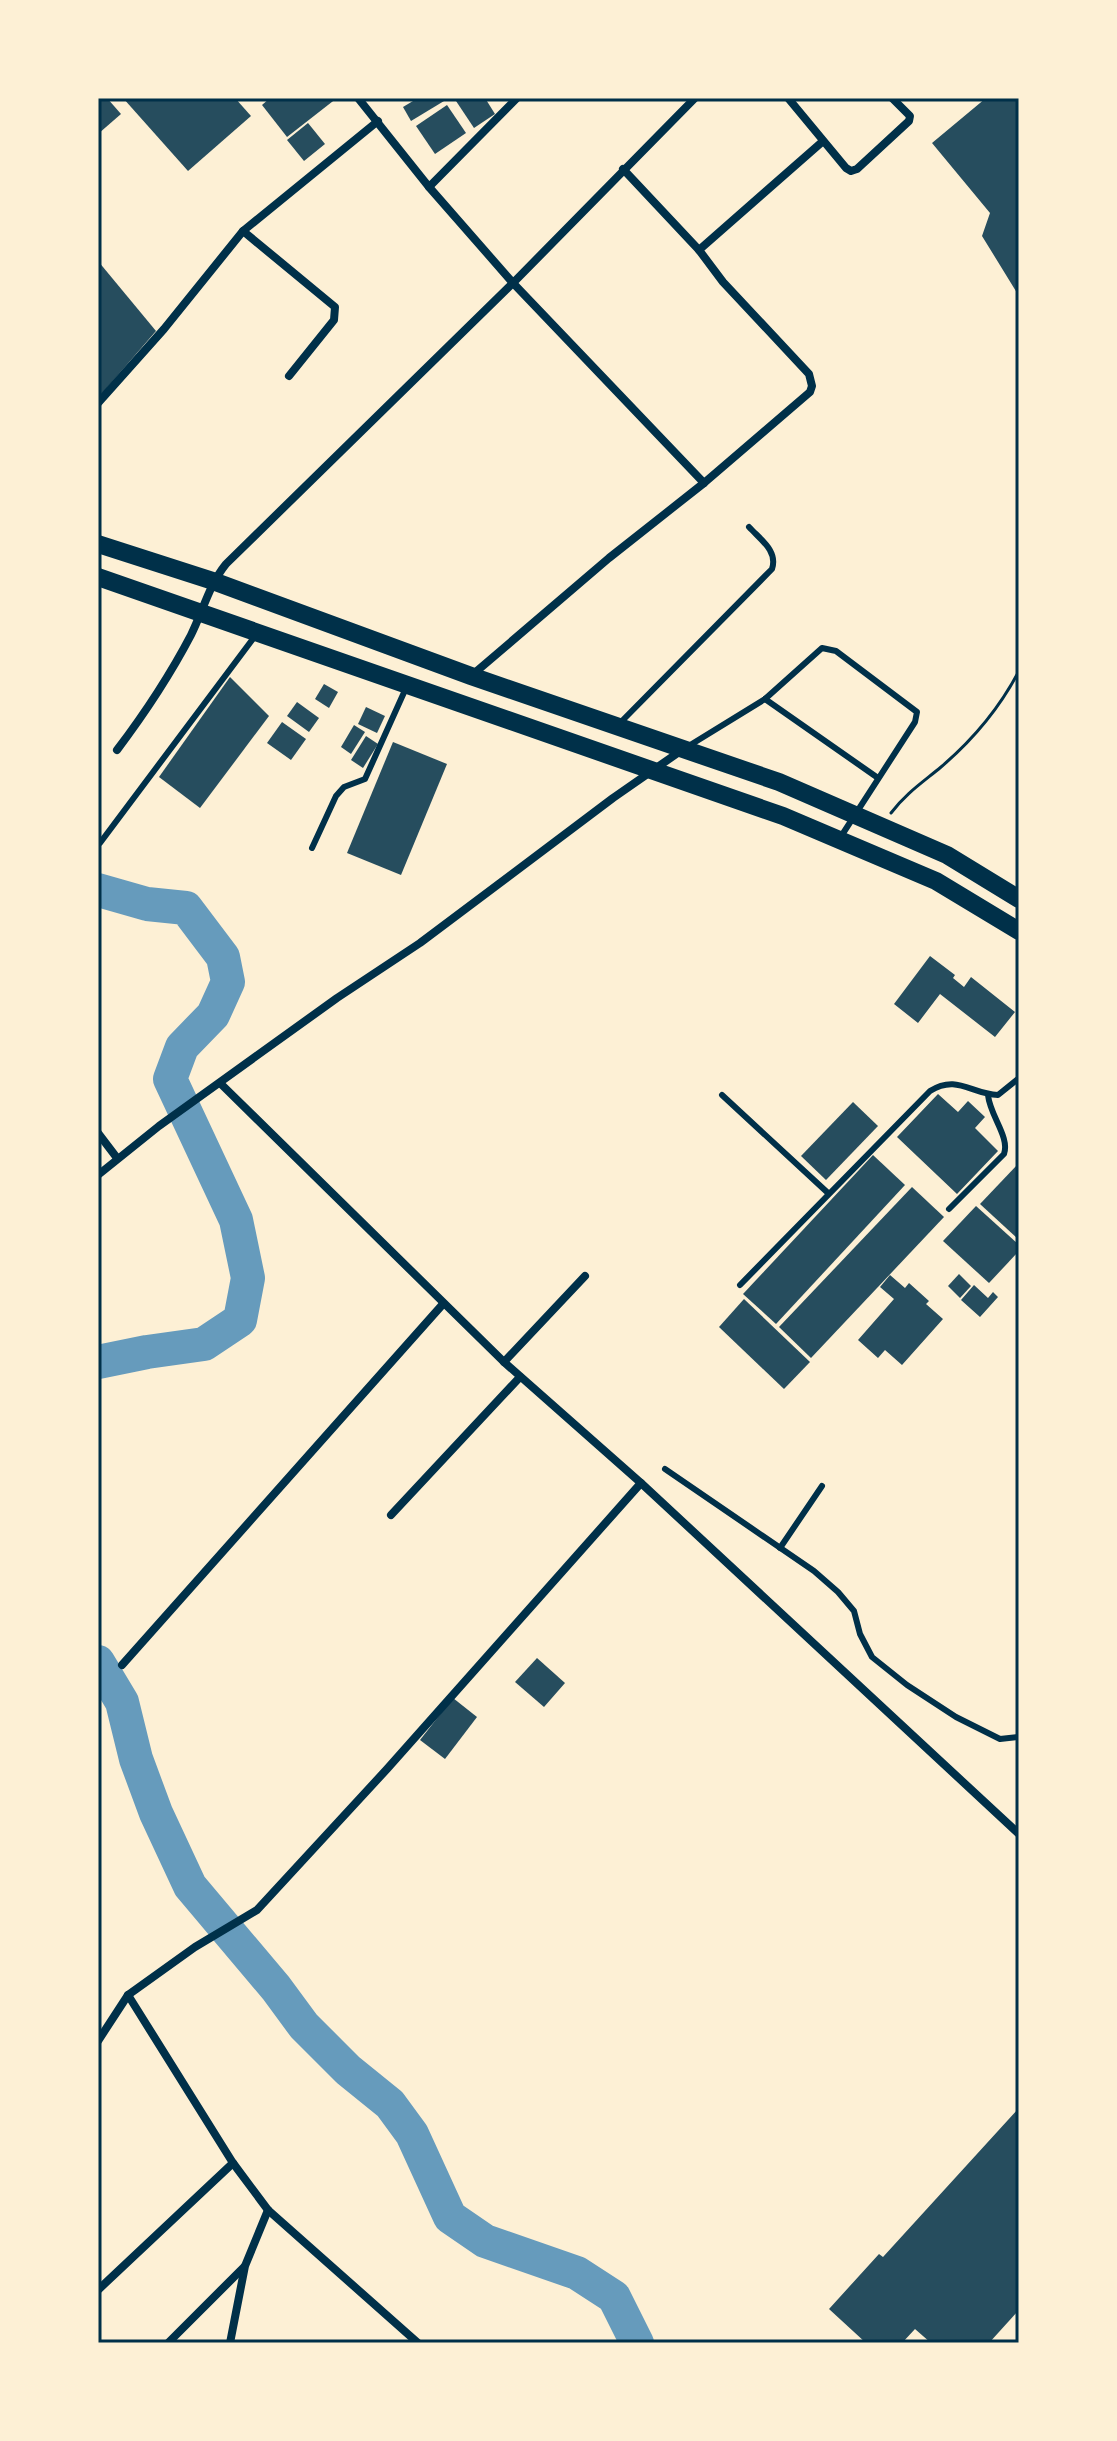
<svg xmlns="http://www.w3.org/2000/svg" width="1117" height="2441" font-family="Inter,sans-serif">
<style>
.lines{fill:none;stroke-linecap:round;stroke-linejoin:round}
.river{stroke:#669bbc;stroke-width:34}
.building{fill:#264d5e}
.path{stroke:#003049;stroke-width:3}
.service{stroke:#003049;stroke-width:6}
.minor{stroke:#003049;stroke-width:8}
.trunk{stroke:#003049;stroke-width:18}
.neatline{fill:none;stroke:#003049;stroke-width:3}
</style>
<rect width="100%" height="100%" fill="#fdf0d5"/>
<g class="lines">
<!-- river -->
<g class="river">
<polyline points="98,890 147,904 186,908 223,957 228,982 213,1015 182,1047 170,1079 236,1220 248,1278 240,1320 204,1344 147,1352 98,1362"/>
<polyline points="98,1662 122,1702 136,1759 156,1813 190,1886 276,1988 304,2026 348,2070 390,2104 412,2134 450,2217 485,2241 577,2273 614,2297 637,2343"/>
</g>
</g>
<!-- building -->
<g class="building">
<polygon points="98,98 107,98 121,114 98,134"/>
<polygon points="123,98 235,98 251,116 188,171"/>
<polygon points="270,98 337,98 287,137 262,105"/>
<polygon points="418,98 449,98 411,121 403,107"/>
<polygon points="454,98 485,98 495,114 474,128"/>
<polygon points="986,98 1019,98 1019,296 982,236 990,213 932,143"/>
<polygon points="447,105 466,133 435,154 416,126"/>
<polygon points="308,123 325,144 304,161 287,140"/>
<polygon points="98,261 156,331 98,398"/>
<polygon points="230,677 269,716 200,808 159,777"/>
<polygon points="324,684 338,692 329,708 315,699"/>
<polygon points="297,702 319,718 309,732 287,716"/>
<polygon points="366,707 385,716 377,733 358,724"/>
<polygon points="282,722 306,739 291,760 267,743"/>
<polygon points="354,725 365,732 351,754 341,747"/>
<polygon points="366,736 378,744 363,768 351,760"/>
<polygon points="393,742 447,764 401,875 347,853"/>
<polygon points="930,956 955,975 953,978 964,987 971,977 1015,1012 995,1037 940,994 918,1023 894,1004"/>
<polygon points="938,1094 958,1112 968,1101 985,1117 975,1128 998,1151 957,1194 897,1137"/>
<polygon points="853,1102 878,1126 826,1180 801,1156"/>
<polygon points="873,1155 905,1185 776,1324 743,1294"/>
<polygon points="1019,1163 1019,1240 980,1204"/>
<polygon points="912,1187 944,1217 811,1358 779,1327"/>
<polygon points="976,1206 1019,1245 1019,1251 989,1283 943,1241"/>
<polygon points="959,1274 971,1286 960,1298 948,1286"/>
<polygon points="890,1275 905,1288 909,1283 929,1301 926,1304 943,1319 902,1365 885,1350 878,1358 858,1340 894,1299 880,1287"/>
<polygon points="974,1285 988,1298 993,1292 998,1297 980,1317 961,1300"/>
<polygon points="744,1299 810,1362 784,1389 719,1327"/>
<polygon points="537,1658 565,1683 544,1707 515,1682"/>
<polygon points="453,1698 477,1717 445,1759 420,1740"/>
<polygon points="1019,2108 1019,2310 989,2343 931,2343 915,2329 902,2343 866,2343 829,2309 879,2254 883,2257"/>
</g>
<g class="lines">
<!-- path -->
<path class="path" d="M891,813C905,794 923,782 941,767C974,739 999,709 1019,671"/>
<!-- service -->
<g class="service">
<polyline points="765,699 878,778"/>
<path d="M619,724L772,569C778,551 761,540 749,527"/>
<polyline points="687,747 765,699 822,648 836,651 917,712 915,722 840,838"/>
<polyline points="100,843 255,636"/>
<polyline points="312,848 336,796 344,787 365,779 406,688"/>
<polyline points="722,1095 828,1193"/>
<path d="M949,1209L1004,1154C1010,1137 990,1116 988,1095"/>
<path d="M740,1285L930,1091C957,1074 971,1094 998,1095L1019,1078"/>
<polyline points="665,1469 814,1571 838,1592 854,1611 860,1634 872,1657 907,1685 956,1717 1000,1739 1019,1737"/>
<polyline points="780,1548 822,1486"/>
</g>
<!-- minor -->
<g class="minor">
<polyline points="358,98 429,187 517,98"/>
<polyline points="788,98 846,168 851,171 857,169 909,121 910,116 892,98"/>
<polyline points="623,169 699,250"/>
<polyline points="429,187 513,283 695,98"/>
<polyline points="289,376 334,320 335,307 243,231 378,121"/>
<polyline points="98,403 164,329 243,231"/>
<polyline points="471,676 609,558 704,483 810,392 812,386 809,374 723,282 699,250 822,142"/>
<path d="M117,750C145,713 169,677 191,635C203,611 209,585 226,564L513,283L704,483"/>
<polyline points="221,1084 504,1362 641,1483 1019,1834"/>
<polyline points="98,1133 117,1158"/>
<polyline points="98,1175 159,1126 337,998 420,943 613,798 682,750"/>
<polyline points="504,1362 585,1276"/>
<polyline points="391,1515 520,1377"/>
<polyline points="122,1665 443,1304"/>
<polyline points="128,1995 233,2163 268,2210 418,2343"/>
<polyline points="98,2041 128,1995 195,1947 257,1910 387,1769 641,1483"/>
<polyline points="98,2290 233,2163"/>
<polyline points="168,2343 244,2267"/>
<polyline points="230,2343 245,2266 268,2210"/>
</g>
<!-- trunk -->
<g class="trunk">
<polyline points="98,544 213,581 471,676 779,782 947,855 1019,899"/>
<polyline points="98,577 783,816 936,881 1019,931"/>
</g>
</g>
<!-- border -->
<rect width="1117" height="2441" fill="none" stroke="#fdf0d5" stroke-width="200"/>
<rect x="100" y="100" width="917" height="2241" class="neatline"/>
</svg>
